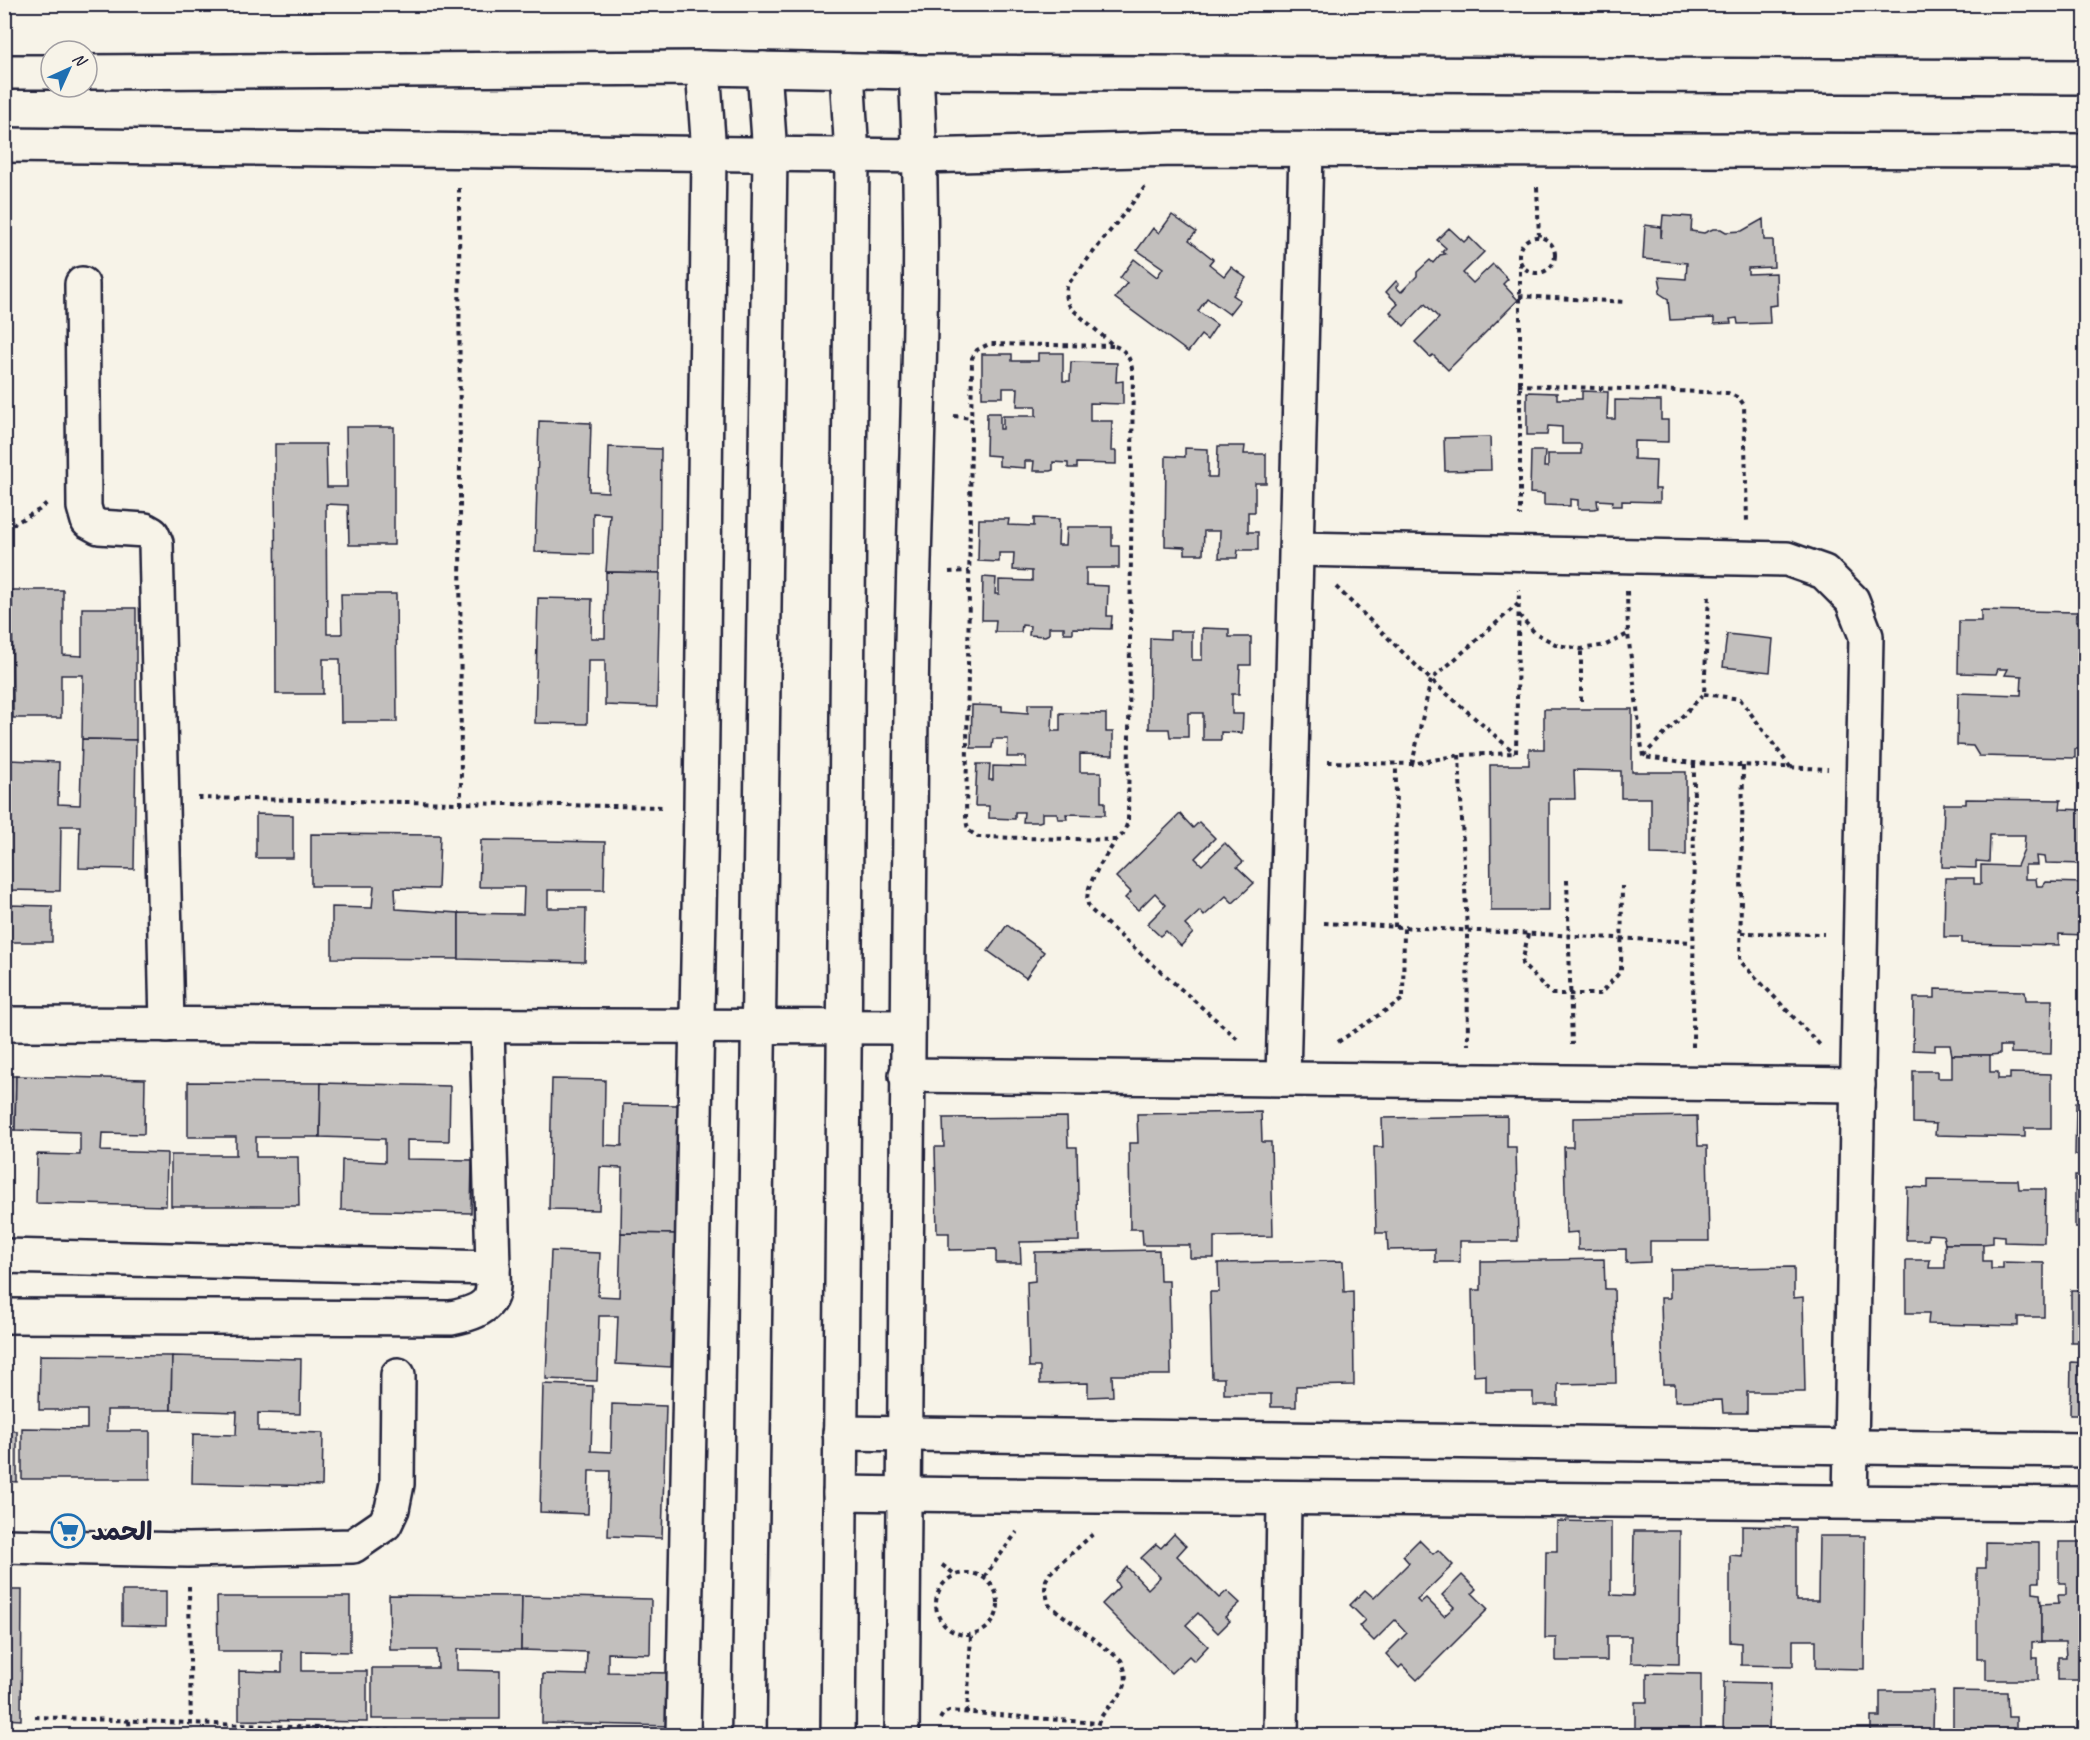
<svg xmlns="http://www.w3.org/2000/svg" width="2090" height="1740" font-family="Caveat,'Playpen Sans Arabic',sans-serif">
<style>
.building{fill:#c2bfbd;stroke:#22223b;stroke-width:1.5}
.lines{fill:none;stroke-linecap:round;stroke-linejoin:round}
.street-casing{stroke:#22223b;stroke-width:38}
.secondary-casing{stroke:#22223b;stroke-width:38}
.path{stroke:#22223b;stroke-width:4;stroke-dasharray:4.5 4.5;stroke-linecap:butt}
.street{stroke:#f7f3e8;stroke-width:33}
.secondary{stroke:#f7f3e8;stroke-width:33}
.labels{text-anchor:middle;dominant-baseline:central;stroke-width:5;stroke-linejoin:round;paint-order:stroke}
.poi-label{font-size:26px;font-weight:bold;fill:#22223b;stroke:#f7f3e8;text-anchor:start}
</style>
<rect width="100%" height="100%" fill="#f7f3e8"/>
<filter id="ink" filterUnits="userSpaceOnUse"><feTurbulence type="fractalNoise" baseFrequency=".0167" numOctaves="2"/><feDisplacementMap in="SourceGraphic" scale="12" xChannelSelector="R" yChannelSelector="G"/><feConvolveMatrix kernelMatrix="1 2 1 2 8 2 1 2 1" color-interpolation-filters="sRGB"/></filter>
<g filter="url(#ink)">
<!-- building -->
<g class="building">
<polygon points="1172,215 1196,232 1189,240 1213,259 1209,264 1224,276 1231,267 1246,278 1233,295 1240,300 1229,314 1207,298 1198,311 1217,325 1207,340 1201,335 1188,352 1115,298 1127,283 1120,278 1134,259 1157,277 1163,268 1137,250 1153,228 1159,233"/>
<polygon points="1663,215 1692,217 1691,231 1704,233 1713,229 1721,229 1726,232 1742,231 1763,219 1764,240 1773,240 1774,267 1748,268 1748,274 1776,273 1777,305 1769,306 1770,323 1738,324 1737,318 1730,319 1731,323 1714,324 1714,318 1670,320 1668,299 1659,293 1661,287 1659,277 1686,279 1687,263 1643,259 1645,225 1661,227 1661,238"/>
<polygon points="4,218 9,218 6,465 4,465"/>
<polygon points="1449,228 1464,242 1469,237 1484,252 1463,273 1473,283 1493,264 1508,279 1503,284 1518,300 1448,370 1433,355 1430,357 1415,342 1439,318 1425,304 1404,326 1390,312 1398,304 1386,292 1396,281 1399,284 1396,287 1401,292 1417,276 1417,272 1430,260 1433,263 1440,255 1445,254 1442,252 1446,248 1437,240"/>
<polygon points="1038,353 1063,353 1063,381 1070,381 1071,362 1117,363 1116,382 1123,381 1123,404 1090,403 1090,421 1112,421 1111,451 1116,451 1116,464 1077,463 1077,468 1068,468 1068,463 1053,462 1053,470 1050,471 1033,471 1034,461 1025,461 1025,468 999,466 999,456 986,455 987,413 1000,413 1000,429 1003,429 1003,416 1036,416 1036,406 1017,406 1018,388 1003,388 1003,397 982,397 982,354 1012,354 1012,361 1038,361"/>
<polygon points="1582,391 1608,392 1607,419 1615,419 1615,400 1661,401 1661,420 1668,420 1668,442 1634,441 1634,459 1656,460 1655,489 1660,489 1660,502 1622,501 1622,506 1612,506 1613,501 1597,500 1598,508 1594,509 1578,509 1578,500 1570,499 1570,506 1544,505 1544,494 1530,493 1531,451 1545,451 1544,467 1548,467 1548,454 1581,454 1581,444 1562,444 1562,427 1548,426 1547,435 1527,435 1527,392 1557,393 1557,399 1582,399"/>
<polygon points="539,421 591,423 589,491 608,492 609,447 661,449 660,573 606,572 610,514 593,513 593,554 535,552"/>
<polygon points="346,427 394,427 394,545 349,545 348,505 326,504 327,634 342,634 341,594 396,594 397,722 341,722 340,659 323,659 323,694 276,694 275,444 326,444 327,487 347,487"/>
<polygon points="1490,437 1491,470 1445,471 1444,438"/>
<polygon points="1218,446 1245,446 1244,454 1266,454 1266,483 1255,483 1255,512 1248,512 1248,532 1258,532 1258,550 1238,550 1237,558 1219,558 1220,531 1204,531 1203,554 1185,554 1185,547 1165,546 1166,456 1185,457 1185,448 1208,449 1208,477 1217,477"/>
<polygon points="1034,518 1059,519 1058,545 1066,545 1067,527 1112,527 1112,546 1119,546 1119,568 1086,568 1086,585 1108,586 1107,616 1112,616 1111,629 1073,628 1073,633 1064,633 1064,627 1049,627 1049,634 1045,636 1029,635 1030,626 1022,625 1021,632 995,632 996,620 982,620 983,577 996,578 995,594 999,594 999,580 1032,581 1032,571 1013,570 1014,553 999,553 999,562 978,561 979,519 1009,519 1008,525 1034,526"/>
<polygon points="606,572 660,573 657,707 605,705 605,660 588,660 587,724 535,723 538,598 592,599 591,638 605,638"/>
<polygon points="12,590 63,590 63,655 82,656 82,608 136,608 136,740 82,739 83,675 61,675 61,718 13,718"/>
<polygon points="1981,610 2077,612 2076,621 2086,621 2086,749 2075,749 2075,758 1979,756 1973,746 1957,745 1958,693 2021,695 2022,676 2005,675 2008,669 1998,669 1996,674 1958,673 1959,621 1981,621"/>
<polygon points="1202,628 1229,629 1229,637 1251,637 1251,665 1240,665 1239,694 1232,694 1232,714 1243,714 1242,733 1221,732 1221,740 1203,740 1203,713 1188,713 1188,737 1170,737 1169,729 1149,729 1150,638 1170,639 1170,631 1192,631 1192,660 1202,660"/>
<polygon points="1727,634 1773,639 1770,672 1723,667"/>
<polygon points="1028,704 1053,704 1052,731 1060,731 1060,713 1106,714 1106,732 1113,732 1113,755 1080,754 1080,772 1101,772 1101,802 1105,802 1105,815 1066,814 1067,819 1058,819 1057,813 1042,813 1042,821 1039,822 1023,822 1024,812 1015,812 1015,819 989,818 989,806 975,806 977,764 990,764 989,780 993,780 993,766 1026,767 1026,757 1007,757 1008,739 993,739 992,748 971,748 972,705 1002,706 1002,711 1028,713"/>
<polygon points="1544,709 1632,709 1632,772 1686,772 1686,855 1651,854 1651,798 1621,798 1621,771 1574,770 1575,799 1549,799 1549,911 1491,911 1490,765 1529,765 1529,749 1544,749"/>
<polygon points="82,739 136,740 134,869 79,868 80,826 61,826 60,891 7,890 9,760 59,762 58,804 80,805"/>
<polygon points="1966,799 2061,800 2060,809 2086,810 2086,864 2046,863 2045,857 2036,856 2037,865 2025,865 2025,879 2036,879 2037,886 2043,886 2046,882 2086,883 2086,935 2059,934 2059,945 1962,943 1962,937 1944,937 1945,878 1974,878 1974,884 1981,884 1981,865 2017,866 2024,849 2025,835 1990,835 1989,862 1976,861 1976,868 1942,867 1944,804 1966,804"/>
<polygon points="256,814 293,815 293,858 256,858"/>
<polygon points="1180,814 1193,828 1199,822 1215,838 1195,858 1202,865 1225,843 1243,862 1237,867 1254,883 1233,903 1226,896 1204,916 1200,911 1185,925 1193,933 1181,946 1166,931 1160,936 1147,924 1166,905 1155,893 1138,910 1125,898 1131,892 1116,877"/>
<polygon points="311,834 440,835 438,889 395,888 396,909 459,913 459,959 332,958 332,907 372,908 374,886 311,886"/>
<polygon points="481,840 605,842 604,890 548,890 548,908 586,908 585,962 459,959 459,913 523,914 524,887 479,887"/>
<polygon points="7,905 52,906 52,942 7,942"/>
<polygon points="1007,925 1044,952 1026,978 988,951"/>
<polygon points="1935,989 2025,991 2026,1000 2052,1000 2051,1054 2011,1053 2011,1046 2000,1046 2000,1054 1990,1055 1952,1055 1950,1045 1935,1045 1935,1051 1913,1050 1914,998 1935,998"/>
<polygon points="1952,1055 1990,1055 1990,1072 1998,1072 1998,1079 2010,1079 2010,1073 2051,1074 2051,1128 2025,1128 2025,1137 1935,1135 1936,1124 1913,1123 1913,1071 1937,1071 1937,1078 1952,1078"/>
<polygon points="4,1076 16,1076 15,1130 4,1130"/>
<polygon points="16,1076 145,1079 144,1134 102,1133 101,1151 167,1153 166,1206 36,1203 37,1154 80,1155 80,1132 15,1130"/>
<polygon points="552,1079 605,1080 604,1145 622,1146 623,1104 678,1105 675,1234 621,1233 622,1168 600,1167 599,1210 549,1209"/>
<polygon points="188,1082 321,1083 320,1137 256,1137 256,1157 298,1157 299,1206 171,1206 171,1155 236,1155 236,1137 188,1137"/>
<polygon points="321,1083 450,1086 449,1141 407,1140 407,1159 472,1160 471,1213 341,1210 342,1160 385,1162 385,1139 320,1137"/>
<polygon points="2076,1103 2086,1103 2086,1155 2075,1155"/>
<polygon points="1261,1112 1262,1142 1271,1142 1273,1236 1214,1237 1214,1258 1190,1258 1190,1245 1143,1245 1142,1229 1130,1229 1129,1143 1138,1143 1137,1114"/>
<polygon points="1507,1116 1507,1147 1516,1147 1518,1241 1460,1241 1460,1262 1435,1262 1435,1249 1388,1250 1387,1233 1376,1233 1374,1147 1383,1147 1382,1118"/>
<polygon points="1697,1116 1698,1146 1707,1146 1709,1241 1650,1241 1650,1262 1626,1263 1626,1249 1578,1250 1578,1232 1566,1233 1564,1147 1573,1147 1573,1118"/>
<polygon points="1067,1117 1068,1147 1077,1147 1079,1241 1020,1242 1021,1263 996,1263 996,1249 949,1250 949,1233 937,1233 935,1147 944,1147 943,1118"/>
<rect x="2075" y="1176" width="11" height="52"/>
<polygon points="1928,1179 2018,1180 2019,1189 2045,1189 2044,1243 2004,1242 2004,1236 1993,1235 1993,1243 1983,1244 1945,1244 1943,1235 1928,1234 1928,1240 1906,1240 1907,1187 1928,1188"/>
<polygon points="621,1233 675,1234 671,1367 616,1364 618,1316 599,1316 597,1381 546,1379 551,1251 600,1253 598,1296 619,1297"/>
<polygon points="1945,1244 1983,1244 1983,1261 1991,1261 1991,1269 2003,1269 2003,1262 2044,1263 2044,1317 2018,1317 2018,1326 1928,1324 1929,1313 1906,1313 1906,1260 1930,1260 1929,1268 1945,1268"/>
<polygon points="1159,1250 1160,1281 1169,1281 1171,1375 1112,1375 1113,1396 1088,1397 1088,1383 1040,1384 1040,1367 1029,1367 1027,1282 1035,1281 1035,1252"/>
<polygon points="1604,1259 1605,1289 1614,1289 1616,1383 1558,1384 1558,1405 1533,1405 1533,1392 1486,1392 1486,1375 1474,1376 1472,1290 1481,1290 1481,1261"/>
<polygon points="1343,1261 1344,1292 1353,1291 1354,1385 1296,1386 1296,1407 1271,1407 1271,1394 1224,1394 1224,1378 1212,1378 1210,1292 1219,1292 1218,1263"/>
<polygon points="1794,1267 1794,1298 1803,1297 1805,1392 1747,1392 1747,1413 1723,1413 1722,1400 1675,1401 1675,1384 1663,1384 1661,1298 1670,1298 1670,1269"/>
<rect x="2071" y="1290" width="15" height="52"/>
<polygon points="40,1355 172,1356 171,1410 107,1410 107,1431 150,1431 150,1479 22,1479 22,1428 87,1429 87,1410 39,1410"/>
<polygon points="172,1356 301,1359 300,1414 258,1413 258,1431 323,1433 322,1486 192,1483 193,1434 236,1435 237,1412 171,1410"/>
<polygon points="2071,1362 2086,1363 2086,1415 2070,1415"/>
<polygon points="543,1384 593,1386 591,1451 611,1452 612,1404 666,1406 662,1538 608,1536 610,1471 589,1471 588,1514 540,1512"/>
<polygon points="4,1431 17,1431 17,1482 4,1481"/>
<polygon points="1557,1521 1611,1522 1611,1595 1633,1596 1634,1531 1680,1531 1679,1664 1631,1663 1631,1636 1607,1636 1607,1661 1556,1661 1556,1638 1545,1638 1546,1551 1557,1551"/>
<polygon points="1742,1526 1796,1527 1796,1601 1818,1601 1819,1536 1865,1536 1864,1669 1816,1668 1816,1640 1793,1640 1793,1666 1741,1665 1741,1643 1730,1642 1730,1555 1742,1556"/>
<polygon points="1174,1534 1186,1546 1177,1556 1219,1598 1227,1591 1240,1603 1225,1617 1230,1621 1218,1633 1198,1613 1186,1625 1208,1646 1194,1661 1189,1656 1171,1673 1102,1604 1119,1587 1115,1580 1127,1567 1148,1589 1160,1577 1141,1558 1156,1544 1161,1548"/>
<polygon points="1419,1540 1433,1554 1438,1550 1453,1565 1417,1600 1420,1603 1426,1598 1444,1616 1454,1607 1442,1595 1462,1575 1476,1589 1472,1593 1488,1609 1417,1680 1402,1665 1399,1668 1386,1654 1407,1633 1395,1620 1374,1641 1359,1626 1365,1620 1350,1605 1365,1590 1374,1598 1409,1563 1403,1556"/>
<polygon points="1986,1542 2039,1543 2039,1582 2033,1582 2033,1593 2040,1594 2041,1604 2041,1642 2032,1643 2032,1658 2038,1658 2038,1680 1986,1680 1986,1659 1977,1659 1977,1568 1986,1568"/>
<polygon points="2059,1542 2086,1542 2086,1680 2058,1680 2058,1657 2066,1657 2065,1642 2041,1642 2041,1604 2059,1603 2058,1595 2066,1595 2066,1583 2059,1583"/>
<polygon points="4,1590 22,1590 21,1720 4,1719"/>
<polygon points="122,1591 166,1591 166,1626 122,1625"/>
<polygon points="389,1595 522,1596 521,1650 457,1649 457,1670 500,1671 500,1719 372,1719 372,1668 438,1668 437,1650 390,1650"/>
<polygon points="522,1596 651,1599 650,1654 608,1653 608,1672 673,1673 672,1726 542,1723 543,1674 586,1675 587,1652 521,1650"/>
<polygon points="217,1597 350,1597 350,1652 302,1651 302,1671 367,1671 367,1722 239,1720 239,1671 282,1672 282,1651 218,1651"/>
<polygon points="1647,1673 1701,1674 1701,1736 1635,1736 1635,1702 1647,1702"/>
<polygon points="1724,1682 1770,1683 1769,1736 1723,1736"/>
<polygon points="1880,1691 1934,1691 1933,1731 1927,1731 1927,1736 1871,1736 1871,1717 1880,1717"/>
<polygon points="1953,1691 2007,1692 2008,1717 2016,1717 2016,1736 1960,1736 1960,1732 1953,1732"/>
<polygon points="2085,1694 2086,1736 2077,1736 2077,1720 2085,1720"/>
</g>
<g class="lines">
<!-- street casing -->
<g class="street-casing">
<g id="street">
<polyline points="82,284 84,507 88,521 99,527 145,530 152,534 156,543 167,1025"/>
<polyline points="1297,549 1787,559 1824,572 1852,600 1866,636 1850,1501"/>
<polyline points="4,1024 907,1027"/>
<polyline points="906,1075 1858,1085"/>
<polyline points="1283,1079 1306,150"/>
<polyline points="4,1256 493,1268"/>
<path d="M4,1316L451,1318C466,1315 488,1310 492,1293C494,1285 493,1276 493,1268L487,1026"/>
<polyline points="840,1433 2086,1450"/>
<path d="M840,1493C1255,1500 1670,1498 2086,1504"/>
<polyline points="4,1546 188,1550 353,1546 385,1524 392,1509 397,1484 398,1375"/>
<polyline points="683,1736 701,808 709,153 703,68"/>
<path d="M902,1736C907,1393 906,1050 911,707C913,496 928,283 916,72"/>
<polyline points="1281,1736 1284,1499"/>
</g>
</g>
<!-- secondary casing -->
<g class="secondary-casing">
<g id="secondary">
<polyline points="4,72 51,72"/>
<polyline points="87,72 703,68 916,72 2086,77"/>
<polyline points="4,145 921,156 1176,149 2086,151"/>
<polyline points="749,1736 770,154 764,69"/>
<polyline points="838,1736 852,156 847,71"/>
</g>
</g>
<!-- path -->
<g class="path">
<path d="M1145,187L1068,284C1065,293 1066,300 1071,308L1114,346C1128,350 1131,361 1133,374L1128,822L1123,834L1116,840C1106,857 1077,893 1091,910L1239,1040"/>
<polyline points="1537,187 1539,237"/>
<polyline points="459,188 461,802"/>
<circle cx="1537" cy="255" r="18"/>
<polyline points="1520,262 1520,516"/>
<polyline points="1519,296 1626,302"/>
<polyline points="1113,346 989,344 977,350 972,358 966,820 968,830 978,837 1116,840"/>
<polyline points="1518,385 1728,393 1739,398 1744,405 1747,522"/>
<polyline points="954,416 971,418"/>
<polyline points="4,529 39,510 47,503"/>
<polyline points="949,572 969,571"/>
<polyline points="1336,587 1431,680 1515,753"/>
<polyline points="1627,591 1628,634 1643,757 1694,763 1828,769"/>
<polyline points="1519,615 1535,633 1557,645 1581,649 1606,645 1628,634"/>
<polyline points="1704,694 1740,699 1791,768"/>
<polyline points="1581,701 1581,649"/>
<polyline points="1459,755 1467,931 1468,1045"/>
<polyline points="1643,756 1704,694 1709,594"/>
<polyline points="1328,762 1412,764 1459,755 1516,753 1519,590"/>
<polyline points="1412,764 1431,680 1518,604"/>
<polyline points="1743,766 1740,961 1821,1046"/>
<polyline points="198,798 664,807"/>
<polyline points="1567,880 1572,1045"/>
<polyline points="1324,923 1692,942"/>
<polyline points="1395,927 1396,764"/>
<polyline points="1741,933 1824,934"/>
<polyline points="1528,934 1522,964 1552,994 1600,994 1621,971 1622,886"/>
<polyline points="1338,1042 1403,999 1404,927"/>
<polyline points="1693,1047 1694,763"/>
<path d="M1093,1534L1050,1573L1046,1580L1045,1589L1049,1605L1121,1660C1140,1701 1096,1700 1096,1736"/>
<polyline points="942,1565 956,1575"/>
<circle cx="967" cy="1604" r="31"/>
<polyline points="984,1577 1017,1532"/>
<polyline points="189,1586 191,1736"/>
<polyline points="967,1713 971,1635"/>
<polyline points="35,1717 526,1736"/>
<polyline points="940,1719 943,1714 949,1711 1097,1723"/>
<polyline points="129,1721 130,1736"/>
</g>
<!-- street -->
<use href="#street" class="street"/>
<!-- secondary -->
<use href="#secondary" class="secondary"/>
</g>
</g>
<!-- icons -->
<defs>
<g id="supermarket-ring" transform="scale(1.725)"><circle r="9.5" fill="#f7f3e8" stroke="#1f6fb2" stroke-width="1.5"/><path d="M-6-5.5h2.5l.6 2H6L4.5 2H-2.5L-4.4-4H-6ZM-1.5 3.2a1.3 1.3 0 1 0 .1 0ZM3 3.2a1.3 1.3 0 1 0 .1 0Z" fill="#1f6fb2"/></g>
</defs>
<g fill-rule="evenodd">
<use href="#supermarket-ring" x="68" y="1531"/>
</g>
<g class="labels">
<!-- poi labels -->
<g class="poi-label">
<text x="91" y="1531">الحمد</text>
</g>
</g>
<!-- margin -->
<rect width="2090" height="1740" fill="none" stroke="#f7f3e8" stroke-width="24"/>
<rect x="12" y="12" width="2066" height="1716" fill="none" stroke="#22223b" stroke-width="2" filter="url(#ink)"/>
<!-- north arrow -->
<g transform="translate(69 69) rotate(45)"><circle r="28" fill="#f7f3e8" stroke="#a29fa3" stroke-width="1.5"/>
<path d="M0-4.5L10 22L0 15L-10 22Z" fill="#1f6fb2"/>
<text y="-9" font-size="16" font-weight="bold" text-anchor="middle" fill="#22223b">N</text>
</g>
</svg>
